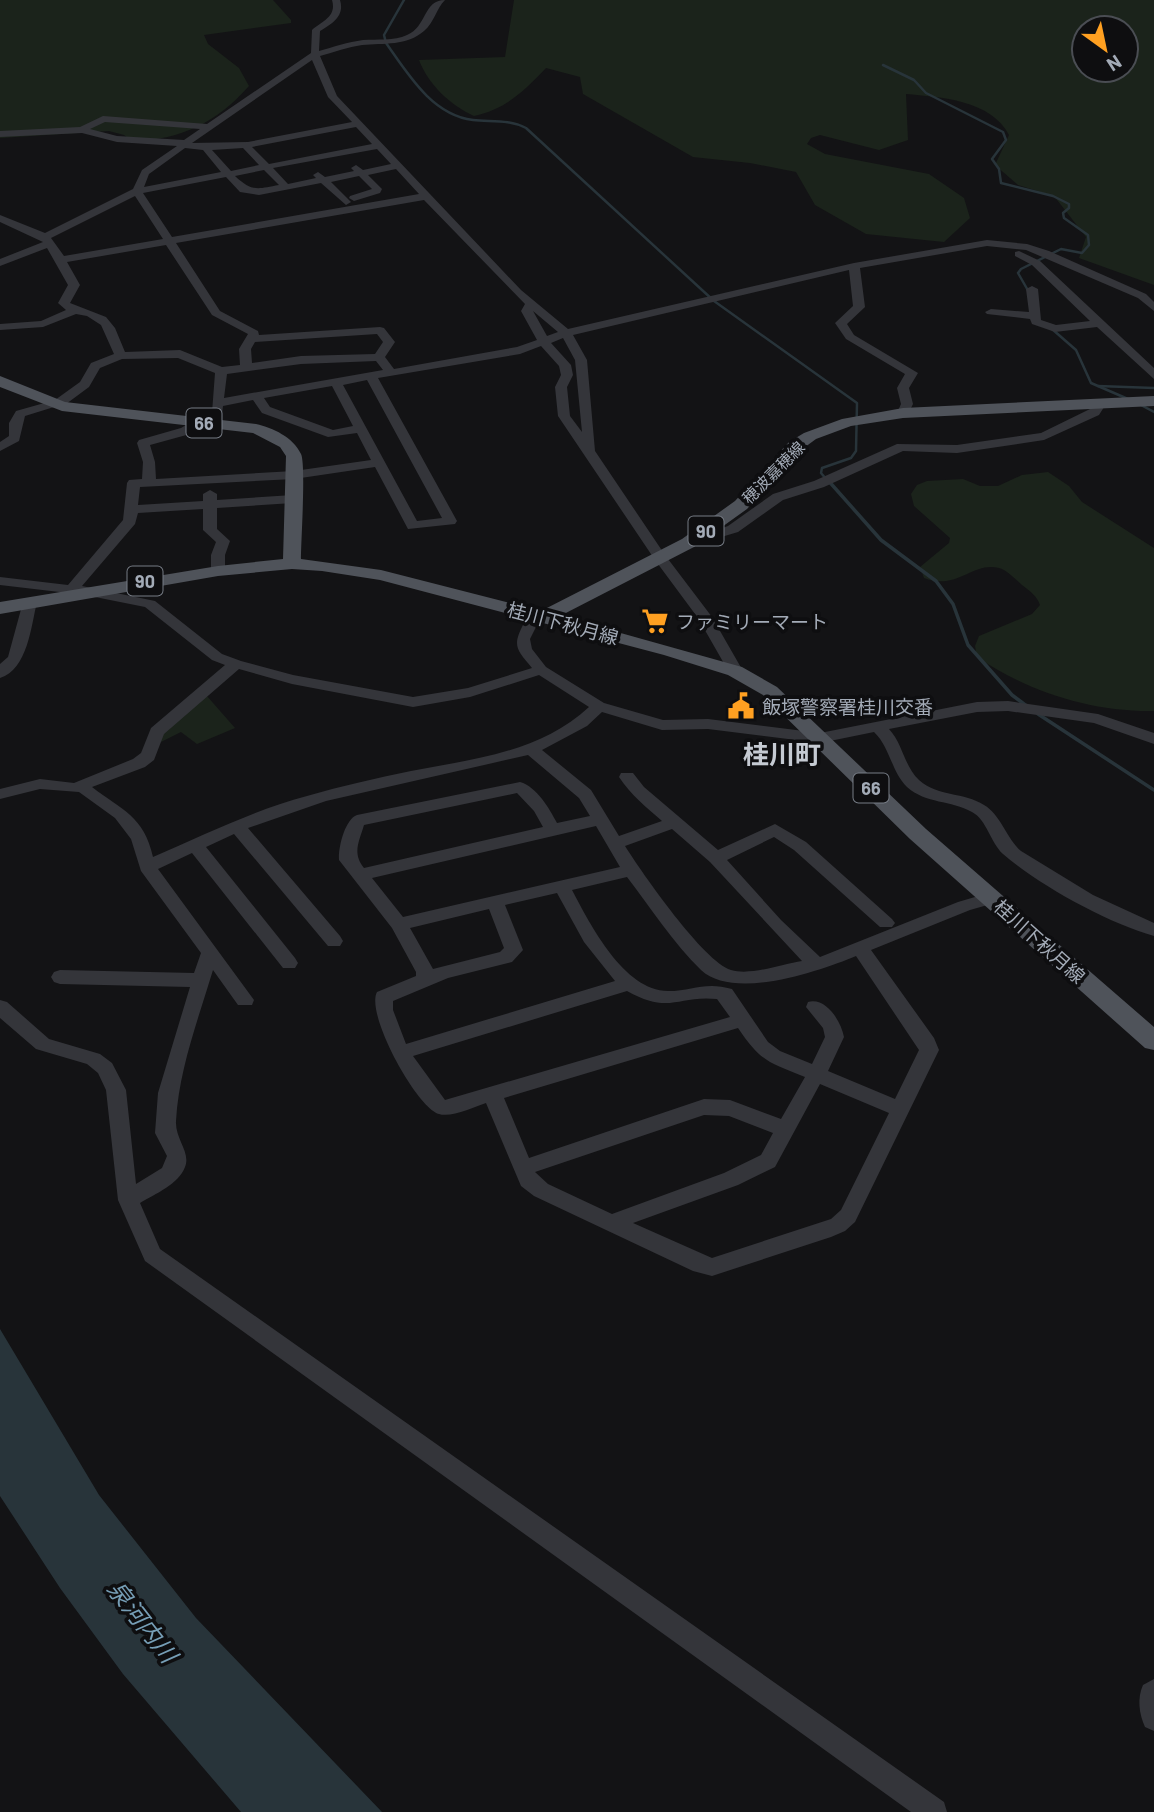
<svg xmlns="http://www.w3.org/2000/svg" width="1154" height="1812" font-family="Barlow,'Noto Sans JP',sans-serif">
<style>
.green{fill:#1b231b;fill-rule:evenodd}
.water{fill:#28343a}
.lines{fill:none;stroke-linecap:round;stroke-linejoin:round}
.stream-far1{stroke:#28343a;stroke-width:2.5}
.stream{stroke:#28343a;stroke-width:3.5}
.minor{fill:#34353a;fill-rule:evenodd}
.major{fill:#4f535a;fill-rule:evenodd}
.labels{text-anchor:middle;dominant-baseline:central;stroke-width:7;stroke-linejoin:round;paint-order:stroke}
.far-street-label{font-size:16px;fill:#a3abb7;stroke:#0e0e10}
.shield{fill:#0e0e10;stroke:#767c85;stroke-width:2}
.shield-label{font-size:18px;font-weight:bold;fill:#a3abb7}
.poi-label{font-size:19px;fill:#a3abb7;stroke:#0e0e10;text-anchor:start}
.street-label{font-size:19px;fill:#a3abb7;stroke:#0e0e10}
.near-water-label{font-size:24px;font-style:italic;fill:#769eb6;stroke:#0e0e10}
.district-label{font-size:26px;font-weight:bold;fill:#c5cad2;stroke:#0e0e10}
</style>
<rect width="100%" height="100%" fill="#131315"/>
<!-- green -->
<g class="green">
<path d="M0,0H273L291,20V23L204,35L208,44L239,68L249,86C215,124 183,138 133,142L124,135L109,131L0,138Z"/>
<path d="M514,0H1154V285L1079,258L1086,237L1054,196L1018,185L995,165L1009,135C991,100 940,97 906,94L908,140L879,150L820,135L811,138L807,144L825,154L929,174L964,198L970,218L944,242L866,234L815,205L796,172L750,163L693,157L583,94L580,77L546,68C524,91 506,109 474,116C450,105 428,84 419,60L505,57ZM1084,28H1126V70H1084Z"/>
<path d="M1048,472L1069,486L1082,502L1154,548V711C1091,712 1029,692 977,657L975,646L979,636L1032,614L1040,605C1037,596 1030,591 1022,585C1015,579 1007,570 999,568C973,561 957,591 924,578L920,567L949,543L950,538L914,506L911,494L917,485L927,481L963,479L980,486H998L1022,475Z"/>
<polygon points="206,695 235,728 197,744 181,732 157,744 159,738"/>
</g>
<!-- water -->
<polygon class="water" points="0,1329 99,1495 196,1618 382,1812 241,1812 123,1674 60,1588 0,1496"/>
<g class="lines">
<!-- stream-far1 -->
<g class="stream-far1">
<path d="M404,0L384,35L386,43C408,74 432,115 473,120C491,122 509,119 526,128L714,301L857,403L856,451L851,458L822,468L821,473L827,480"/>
<polyline points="883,65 914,80 926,93 1003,132 1006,140 992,159 999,169 1001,183 1053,196 1069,204 1069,208 1063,213 1064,218 1088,235 1089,245 1082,253 1061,249 1021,269 1018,273 1030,294"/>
<polyline points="1052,329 1076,350 1091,383 1128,399"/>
<polyline points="1098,386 1154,388"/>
<polyline points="1139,404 1154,412"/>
</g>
<!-- stream -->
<g class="stream">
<polyline points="826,478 881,540 936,581 953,604 968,645 1012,695 1028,707"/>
<polyline points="1038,714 1154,790"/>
</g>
<!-- minor -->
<g class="minor">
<path d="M332,0H340C345,16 332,24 320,31L319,51C333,47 348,42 363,40C377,39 394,41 407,35C427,27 423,0 445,0C436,9 434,23 424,31C407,46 384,43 362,45C348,47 334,52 320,56L337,96L521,290L568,329L854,263L987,240L1027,244L1049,251L1146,294L1154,302V311L1138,298L1026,250L987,246L860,268L865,307L847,324L854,335L918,373L909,388L913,404L907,416L903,417L897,413L901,404L897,388L905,374L846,339L835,323L853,306L849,270L573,335L587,360L595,451L665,555L712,617L743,671L740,674H730L698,618L655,560L558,416L555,387L561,375L559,366L541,346L520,354L378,378L457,521L455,524L408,529L375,467L294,479L140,487L138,505L203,501V494L210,490L217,494V500L293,495L300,499L293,503L217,508V529L230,541L225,555V571L218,575L211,571V555L216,542L203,530V509L138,513L135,524L82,586L155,601L222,654L241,661L293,675L413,697L468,688L532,668C516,649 512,646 524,623C527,616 528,613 535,611L542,615L530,639L532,649L546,667L604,703L663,720L708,719L820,733L977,702L1008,701L1098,714L1154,733V744L1094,723L1008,711L977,712L889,729C903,744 904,766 919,780C938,797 964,792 984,805C1001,815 1006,838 1021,851L1093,895L1154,923V936C1108,923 1040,886 1003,854C990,842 987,820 972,812C951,800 926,804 907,787C891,771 890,747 874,732L820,743L708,729L662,730L602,712L587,726L542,750L591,790L619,836L662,821C646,807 631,795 619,777L621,773H633L644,787L718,850L775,824L806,842L892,919L895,923L892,927H880L794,850L774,837L727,860L781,920L820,957L958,902L992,892L1001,898L998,902L970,910L871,950L934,1038L939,1050L855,1222L845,1231L831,1237L712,1276L693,1271L534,1196L521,1186L486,1103C474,1107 451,1118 439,1114C417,1108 365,1014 377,992L416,976V972L392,928L339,860C338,848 345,819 357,815L520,782C537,787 549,808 557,823L590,816L579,798L528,755L326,801L248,828L340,936L343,941L340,946H328L234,834L206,847L295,958L298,963L295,968H283L192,853L158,869L254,1000L252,1005H238L213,970C198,1020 179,1069 176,1121C175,1139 191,1152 185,1167C179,1184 155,1194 140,1203L160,1249L944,1802L947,1812H911L145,1261L118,1200L106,1090L98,1073L87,1064L36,1049L0,1018V1000L7,1002L49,1039L100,1054L112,1063L126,1090L136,1184L162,1168L167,1156L155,1133L158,1093L190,987L60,984L54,982L51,977L54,972L60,970L194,973L201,953L141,871L131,839L115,818L79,792L40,789L0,799V789L40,779L74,783L133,759L141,753L151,728L225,665L212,660L145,607L85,595L0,585V577L68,585L123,520L127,483L129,480L142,479L143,462L137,443L139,440L181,428L198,418L204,422L190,434L150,445L155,462L156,479L294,471L371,460L357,433L328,437L262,413L253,400L223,406L221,423L215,427L211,426L215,373L178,358L122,359L100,368L89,387L62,407H54L25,416L19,441L0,451V442L9,436V423L16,411L55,400L80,382L91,363L114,354L101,325L87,316L76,314L43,327L0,330V324L41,321L66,310L58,303L68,285L47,248L0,266V259L43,242L0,222V215L45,233L133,189L142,170L177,146L117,142L82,133L0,137V131L80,127L103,116L207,124L311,53L312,30C322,21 337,17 332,0ZM312,60L328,97L352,122L248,142L192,143ZM105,122L200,129L184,140L117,136L90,129ZM356,127L372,144L269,164L252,147ZM185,148L203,150L221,172L144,187L149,174ZM243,148L259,165L231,171L212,150ZM377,149L391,164L363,170L356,165L351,168L354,171L325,177L318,172L313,175L316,178L288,184L273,168ZM396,169L419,194L172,237L143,193L226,177L240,192L259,195L321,183L346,205L351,202L331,182L359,176L372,189L350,196L349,198L354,201L380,193L382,189L368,175ZM264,170L279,185C257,189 252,192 235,176ZM135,196L163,239L64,256L51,238ZM424,200L525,304L521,311L537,340L517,347L394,369L385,357L395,342L384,328L380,327L259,335L258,331L220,311L176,243ZM166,245L212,315L248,334L239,349L240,365L222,367L180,350L125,352L115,328L106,317L70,303L80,285L67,262ZM533,311L558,332L547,336ZM377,334L383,342L375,354L301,356L252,363L251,349L255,342ZM563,338L575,360L582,432L570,416L567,387L573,375L571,365L551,343ZM376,361L383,370L224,398L227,374L301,364ZM367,380L442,518L417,521L343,385ZM332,386L353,426L333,430L270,407L264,398ZM239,669L292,684L413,707L470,697L539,675L589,707C541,752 474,759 411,771C376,778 342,786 307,796C254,810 204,835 153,857C144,816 122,810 92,787L145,767L154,760L164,734ZM517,793L534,811L543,827L364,868C352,853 359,842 364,825ZM596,826L620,867L403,917L372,878ZM672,829L710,862L802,961C782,964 751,976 731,970C704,962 642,873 625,846ZM627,877C650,907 674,944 701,970C734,1001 820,971 856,956L919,1050L895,1099L828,1071L844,1037C841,1021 826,997 808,1002L806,1007L823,1028L825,1037L812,1064L780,1051L768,1042L732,989C705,981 693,991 668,991C624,991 590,924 572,890ZM557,893L584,942L615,981L406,1044L393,1010V1001L448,978L512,962L523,950L505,905ZM489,909L504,948L500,952L433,969L410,928ZM627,991C670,1015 677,995 717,999L730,1017L445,1100L413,1056ZM738,1028C761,1062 768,1062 805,1077L781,1119L730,1100L704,1099L529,1158L504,1098ZM820,1084L889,1113L841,1210L831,1219L712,1258L633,1223L738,1185L775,1167ZM704,1115L729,1116L773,1133L761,1155L724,1173L612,1214L548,1184L535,1172Z"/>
<polygon points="1019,251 1040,261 1154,368 1154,379 1097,327 1055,332 1032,324 1030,319 987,314 985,312 991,309 1029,312 1026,289 1032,286 1038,289 1041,320 1056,325 1090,321 1032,265 1015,256 1015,252"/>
<polygon points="1100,400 1106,404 1099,415 1044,440 957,453 903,451 824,487 783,500 738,532 688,547 681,543 728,526 773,494 814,481 897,444 957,445 1041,433 1090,409 1096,401"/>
<path d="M30,598L37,602C31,626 28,669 0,678V664L8,657L23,602Z"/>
<path d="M1154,1679V1731L1145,1727C1139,1714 1137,1698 1143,1685Z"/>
</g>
<!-- major -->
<path class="major" d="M0,376L65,402L256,424C273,428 293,437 301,454C306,464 301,542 301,559L381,570L541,611L682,539L735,501L789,442L804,433L842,419L903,408L1154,396V406L903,418L851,426L816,439L801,450L747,509L694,547L560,616L742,667L777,687L926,829L1154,1027V1050L1145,1048L910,839L763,695L728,675L664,655L380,580L322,571L292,569L218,576L0,614V602L218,566L283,559L286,456L280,447L253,433L62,411L0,387Z"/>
</g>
<!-- icons -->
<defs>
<g id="supermarket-bare" transform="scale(2.1)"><path d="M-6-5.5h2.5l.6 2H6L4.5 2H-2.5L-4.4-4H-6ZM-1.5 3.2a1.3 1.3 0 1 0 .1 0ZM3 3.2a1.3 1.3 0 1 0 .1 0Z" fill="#ffa021" stroke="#0e0e10" stroke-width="2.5" paint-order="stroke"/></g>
<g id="civic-bare" transform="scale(2.1)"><path d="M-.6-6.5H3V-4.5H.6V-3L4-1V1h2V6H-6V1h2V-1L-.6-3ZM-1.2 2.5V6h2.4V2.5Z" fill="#ffa021" stroke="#0e0e10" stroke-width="2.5" paint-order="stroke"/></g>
</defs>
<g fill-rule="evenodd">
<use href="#supermarket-bare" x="655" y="621"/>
<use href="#civic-bare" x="741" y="706"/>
</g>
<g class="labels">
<!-- far-street labels -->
<g class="far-street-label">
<text transform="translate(773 472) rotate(-45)">穂波嘉穂線</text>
</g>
<!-- shield labels -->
<g class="shield">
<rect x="186.5" y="408.5" width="35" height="29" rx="5"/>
<rect x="688.5" y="516.5" width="35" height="29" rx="5"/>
<rect x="127.5" y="566.5" width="35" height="29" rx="5"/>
<rect x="853.5" y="773.5" width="35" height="29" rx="5"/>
</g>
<g class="shield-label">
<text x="204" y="423">66</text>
<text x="706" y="531">90</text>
<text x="145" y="581">90</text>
<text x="871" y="788">66</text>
</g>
<!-- poi labels -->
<g class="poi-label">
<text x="676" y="621">ファミリーマート</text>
<text x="762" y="706">飯塚警察署桂川交番</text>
</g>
<!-- street labels -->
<g class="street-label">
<text transform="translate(563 623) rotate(15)">桂川下秋月線</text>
<text transform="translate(1040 941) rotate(42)">桂川下秋月線</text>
</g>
<!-- near-water labels -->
<g class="near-water-label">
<text transform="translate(143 1621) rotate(52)">泉河内川</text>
</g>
<!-- district labels -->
<g class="district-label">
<text x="782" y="753">桂川町</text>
</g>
</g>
<!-- north arrow -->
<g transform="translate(1105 49) rotate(147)"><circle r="33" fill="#0e0e10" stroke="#4a4d53" stroke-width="2"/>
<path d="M0-5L12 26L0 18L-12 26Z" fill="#ffa021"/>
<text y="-10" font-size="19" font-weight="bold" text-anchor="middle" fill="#a3abb7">N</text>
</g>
</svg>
